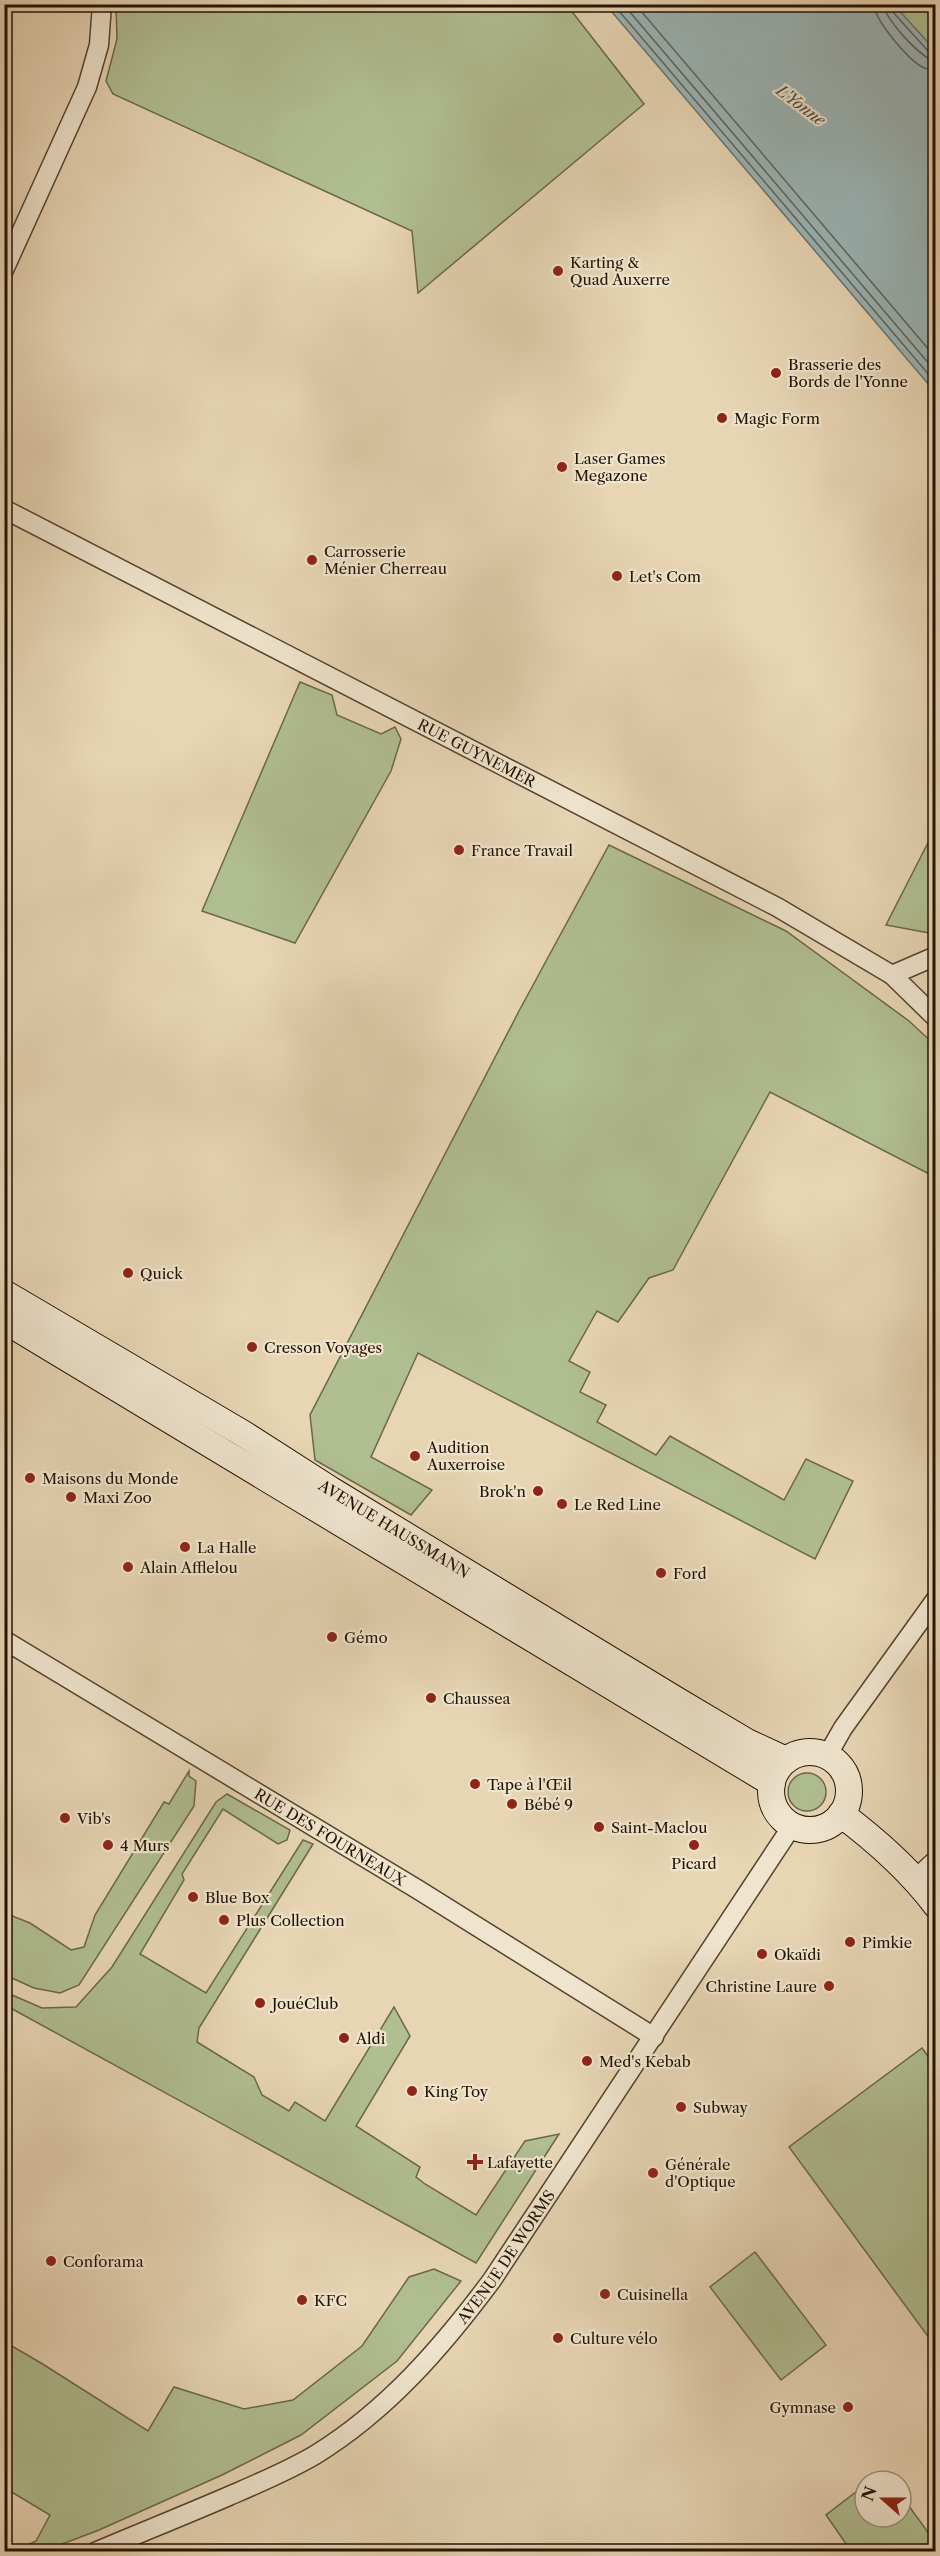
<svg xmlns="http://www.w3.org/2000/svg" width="940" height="2556" font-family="'Libre Caslon Text',serif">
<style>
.green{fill:#b0be91;stroke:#6a6848;stroke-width:1.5}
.water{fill:#9bb6b8;stroke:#6b746e;stroke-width:1.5}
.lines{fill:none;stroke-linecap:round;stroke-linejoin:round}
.shore{stroke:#5f645c;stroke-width:1.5}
.street-casing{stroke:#54432d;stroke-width:21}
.secondary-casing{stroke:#231200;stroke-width:28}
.street{stroke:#efe4ce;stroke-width:18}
.secondary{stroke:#efe4ce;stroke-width:26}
.poi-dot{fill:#8f2418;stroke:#efe4ce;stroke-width:2}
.labels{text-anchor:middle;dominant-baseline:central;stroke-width:4.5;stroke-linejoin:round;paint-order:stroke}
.poi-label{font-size:15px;fill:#231200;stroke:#efe4ce;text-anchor:start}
.street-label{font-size:15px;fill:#231200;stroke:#efe4ce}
.water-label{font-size:16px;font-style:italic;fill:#4d4b40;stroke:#efe4ce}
</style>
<rect width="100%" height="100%" fill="#e7d5b4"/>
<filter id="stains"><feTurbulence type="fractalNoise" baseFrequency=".00333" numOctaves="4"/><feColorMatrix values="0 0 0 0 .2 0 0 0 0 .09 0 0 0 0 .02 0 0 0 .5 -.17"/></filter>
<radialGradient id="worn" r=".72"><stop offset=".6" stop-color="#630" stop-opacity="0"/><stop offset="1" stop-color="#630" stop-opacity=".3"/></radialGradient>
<!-- green -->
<g class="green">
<polygon points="566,4 644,104 418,293 412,231 113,94 106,81 117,39 116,5"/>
<polygon points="892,5 935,5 935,54"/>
<polygon points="300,682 332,695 337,715 381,734 395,727 401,739 391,771 295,943 202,911"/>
<polygon points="935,829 935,934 886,925"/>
<polygon points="609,845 786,931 909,1021 935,1045 935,1177 770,1092 673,1270 649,1278 618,1322 597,1311 569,1361 590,1372 580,1392 606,1405 597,1422 656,1455 670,1436 784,1500 806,1459 853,1481 815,1559 418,1353 371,1457 432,1490 411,1515 315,1460 310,1415 519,1011"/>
<polygon points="189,1771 189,1776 196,1781 194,1806 79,1985 60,1993 34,1988 5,1975 5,1913 30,1923 71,1950 84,1947 95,1915 164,1802 169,1804"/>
<circle cx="807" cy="1792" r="19"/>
<polygon points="227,1794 290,1830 287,1840 278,1844 223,1809 182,1874 184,1880 140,1954 206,1993 303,1840 313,1844 199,2028 197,2042 254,2077 262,2095 289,2111 295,2102 325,2121 394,2007 410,2036 356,2126 420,2167 416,2177 425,2184 476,2215 525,2141 559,2134 476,2263 5,2005 5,1992 42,2008 76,2007 112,1967 216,1802"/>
<polygon points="922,2048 936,2067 935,2346 789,2147"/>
<polygon points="755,2252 826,2345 781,2380 710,2287"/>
<polygon points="434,2269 461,2281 397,2361 301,2435 222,2475 99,2530 44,2551 23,2551 23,2547 36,2541 50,2515 5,2488 5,2342 41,2363 148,2431 174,2387 244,2409 293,2400 362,2346 409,2277"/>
<polygon points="865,2485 865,2517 901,2517 901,2495 935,2542 935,2551 851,2551 826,2515"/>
</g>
<!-- water -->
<polygon class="water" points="606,5 894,5 935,50 935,392"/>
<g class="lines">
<!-- shore -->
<g class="shore">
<polyline points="613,4 936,383"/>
<polyline points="623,4 936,372"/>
<polyline points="635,4 936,358"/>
<path d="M874,4C874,20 908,59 922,67C926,69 931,70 936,70"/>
<path d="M883,4C884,18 922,60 936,61"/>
<polyline points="890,4 892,11 928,51 936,53"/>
</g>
<!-- street casing -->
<g class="street-casing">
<g id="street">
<polyline points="4,270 87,87 99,45 102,4"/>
<path id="s1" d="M4,509L777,907L892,975L936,1018"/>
<polyline points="892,975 936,956"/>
<path id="s2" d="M4,1640L417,1889L654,2037"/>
<polyline points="827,1756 843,1728 936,1599"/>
<polyline points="915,1879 936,1860"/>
<path id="s3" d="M95,2552C140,2533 185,2515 229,2496C259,2483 288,2471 315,2455C388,2410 442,2347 492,2280L792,1826"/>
</g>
</g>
<!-- secondary casing -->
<g class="secondary-casing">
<g id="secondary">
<path id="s4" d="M4,1293L242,1433L331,1490L678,1701L747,1742L786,1760"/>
<polyline points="4,1320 772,1783"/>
<circle cx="810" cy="1791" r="39"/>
<path d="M841,1814C877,1841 909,1869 936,1905"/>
</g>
</g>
<!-- street -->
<use href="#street" class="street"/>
<!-- secondary -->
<use href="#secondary" class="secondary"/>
</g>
<!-- markers -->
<g class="poi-dot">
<circle cx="558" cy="271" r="6"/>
<circle cx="776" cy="373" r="6"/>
<circle cx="722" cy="418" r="6"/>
<circle cx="562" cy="467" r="6"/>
<circle cx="312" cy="560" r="6"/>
<circle cx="617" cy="576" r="6"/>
<circle cx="459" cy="850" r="6"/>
<circle cx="128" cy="1273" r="6"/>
<circle cx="252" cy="1347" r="6"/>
<circle cx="415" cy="1456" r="6"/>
<circle cx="30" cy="1478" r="6"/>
<circle cx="538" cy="1491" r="6"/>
<circle cx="71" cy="1497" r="6"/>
<circle cx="562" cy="1504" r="6"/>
<circle cx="185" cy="1547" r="6"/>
<circle cx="128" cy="1567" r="6"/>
<circle cx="661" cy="1573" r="6"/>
<circle cx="332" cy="1637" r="6"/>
<circle cx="431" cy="1698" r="6"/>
<circle cx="475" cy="1784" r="6"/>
<circle cx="512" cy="1804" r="6"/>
<circle cx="65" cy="1818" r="6"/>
<circle cx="599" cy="1827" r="6"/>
<circle cx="108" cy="1845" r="6"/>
<circle cx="694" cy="1845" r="6"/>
<circle cx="193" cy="1897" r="6"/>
<circle cx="224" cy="1920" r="6"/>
<circle cx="850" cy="1942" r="6"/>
<circle cx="762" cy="1954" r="6"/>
<circle cx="829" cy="1986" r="6"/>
<circle cx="260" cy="2003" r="6"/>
<circle cx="344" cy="2038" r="6"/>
<circle cx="587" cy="2061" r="6"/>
<circle cx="412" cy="2091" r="6"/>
<circle cx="681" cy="2107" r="6"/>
<path d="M472 2153h6v6h6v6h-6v6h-6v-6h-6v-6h6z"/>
<circle cx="653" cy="2173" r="6"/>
<circle cx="51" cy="2261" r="6"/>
<circle cx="605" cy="2294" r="6"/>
<circle cx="302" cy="2300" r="6"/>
<circle cx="558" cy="2338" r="6"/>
<circle cx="848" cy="2407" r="6"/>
</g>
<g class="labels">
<!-- poi labels -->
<g class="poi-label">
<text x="570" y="262">Karting &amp;<tspan x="570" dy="17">Quad Auxerre</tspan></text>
<text x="788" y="364">Brasserie des<tspan x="788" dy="17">Bords de l'Yonne</tspan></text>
<text x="734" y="418">Magic Form</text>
<text x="574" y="458">Laser Games<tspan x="574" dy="17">Megazone</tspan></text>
<text x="324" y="551">Carrosserie<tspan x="324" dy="17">Ménier Cherreau</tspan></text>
<text x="629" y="576">Let's Com</text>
<text x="471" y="850">France Travail</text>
<text x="140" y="1273">Quick</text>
<text x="264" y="1347">Cresson Voyages</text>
<text x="427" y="1447">Audition<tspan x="427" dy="17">Auxerroise</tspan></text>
<text x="42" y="1478">Maisons du Monde</text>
<text x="526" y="1491" text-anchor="end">Brok'n</text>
<text x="83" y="1497">Maxi Zoo</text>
<text x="574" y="1504">Le Red Line</text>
<text x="197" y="1547">La Halle</text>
<text x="140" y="1567">Alain Afflelou</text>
<text x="673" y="1573">Ford</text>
<text x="344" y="1637">Gémo</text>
<text x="443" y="1698">Chaussea</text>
<text x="487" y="1784">Tape à l'Œil</text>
<text x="524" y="1804">Bébé 9</text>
<text x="77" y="1818">Vib's</text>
<text x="611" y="1827">Saint-Maclou</text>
<text x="120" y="1845">4 Murs</text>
<text x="694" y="1863" text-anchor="middle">Picard</text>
<text x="205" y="1897">Blue Box</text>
<text x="236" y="1920">Plus Collection</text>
<text x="862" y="1942">Pimkie</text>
<text x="774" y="1954">Okaïdi</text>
<text x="817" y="1986" text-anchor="end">Christine Laure</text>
<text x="272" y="2003">JouéClub</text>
<text x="356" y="2038">Aldi</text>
<text x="599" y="2061">Med's Kebab</text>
<text x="424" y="2091">King Toy</text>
<text x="693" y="2107">Subway</text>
<text x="487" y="2162">Lafayette</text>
<text x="665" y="2164">Générale<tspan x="665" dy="17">d'Optique</tspan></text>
<text x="63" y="2261">Conforama</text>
<text x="617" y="2294">Cuisinella</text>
<text x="314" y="2300">KFC</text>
<text x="570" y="2338">Culture vélo</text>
<text x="836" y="2407" text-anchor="end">Gymnase</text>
</g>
<!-- street labels -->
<g class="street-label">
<text stroke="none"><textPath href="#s1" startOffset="532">RUE GUYNEMER</textPath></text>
<text stroke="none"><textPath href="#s4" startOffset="456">AVENUE HAUSSMANN</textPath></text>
<text stroke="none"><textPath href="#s2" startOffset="381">RUE DES FOURNEAUX</textPath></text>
<text stroke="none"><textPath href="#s3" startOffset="518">AVENUE DE WORMS</textPath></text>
</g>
<!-- water labels -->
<g class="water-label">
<text transform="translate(801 105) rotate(37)">L'Yonne</text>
</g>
</g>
<!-- margin -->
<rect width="940" height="2556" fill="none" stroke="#e7d5b4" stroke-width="24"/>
<rect x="6" y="6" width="928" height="2544" fill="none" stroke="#231200" stroke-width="3"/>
<rect x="12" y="12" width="916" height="2532" fill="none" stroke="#231200" stroke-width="1.5"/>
<!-- north arrow -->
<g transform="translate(883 2499) rotate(291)"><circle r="28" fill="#efe4ce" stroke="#9d907c" stroke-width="1.5"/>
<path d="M0-4.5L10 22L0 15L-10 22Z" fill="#8f2418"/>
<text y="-9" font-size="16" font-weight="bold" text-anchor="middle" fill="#231200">N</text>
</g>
<rect width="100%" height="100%" filter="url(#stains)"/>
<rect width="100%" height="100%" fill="url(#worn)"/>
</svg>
